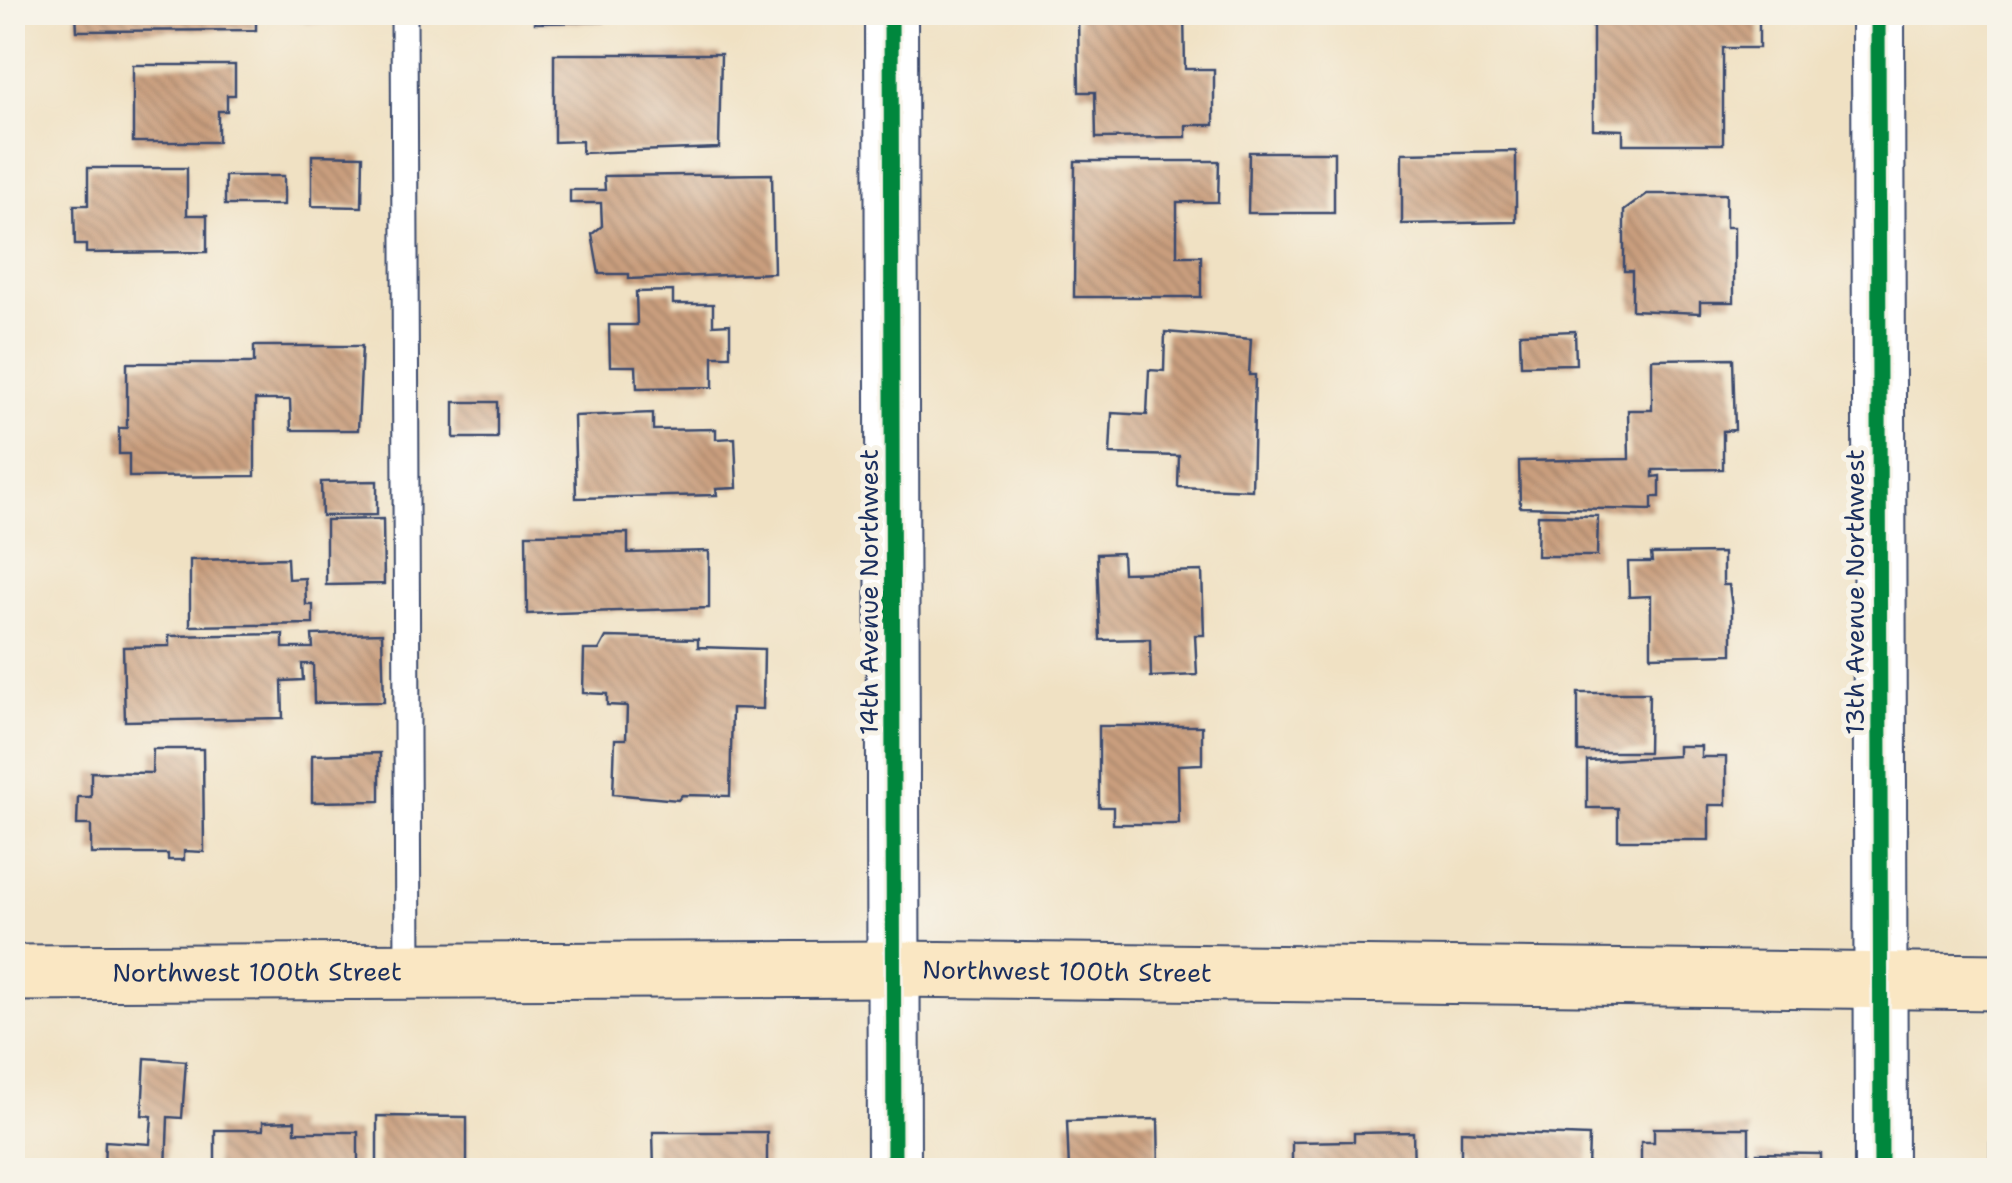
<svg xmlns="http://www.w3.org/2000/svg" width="2012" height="1183" font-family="'Shantell Sans',sans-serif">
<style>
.building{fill:url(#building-back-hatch)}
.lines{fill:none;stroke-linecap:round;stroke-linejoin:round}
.lane-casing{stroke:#3b4a6d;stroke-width:29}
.street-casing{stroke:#3b4a6d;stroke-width:56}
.secondary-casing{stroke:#3b4a6d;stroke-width:59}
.lane{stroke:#fff;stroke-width:25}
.street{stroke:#fff;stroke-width:52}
.secondary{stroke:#fae7c3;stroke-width:55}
.cycleway-casing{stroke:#f7f3e8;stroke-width:21}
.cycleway{stroke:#00873e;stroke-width:15}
.labels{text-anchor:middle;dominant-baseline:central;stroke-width:10;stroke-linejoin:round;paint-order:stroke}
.street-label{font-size:25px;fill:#1b2f5e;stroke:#f7f3e8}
</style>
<defs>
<pattern id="building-back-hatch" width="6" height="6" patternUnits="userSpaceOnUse" patternTransform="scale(2.5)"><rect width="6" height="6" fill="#ca9f7e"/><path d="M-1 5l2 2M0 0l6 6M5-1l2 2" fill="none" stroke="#a3826a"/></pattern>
</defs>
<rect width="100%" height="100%" fill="#f7f3e8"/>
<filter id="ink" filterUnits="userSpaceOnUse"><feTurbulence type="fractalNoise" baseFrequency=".01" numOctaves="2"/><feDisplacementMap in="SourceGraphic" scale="20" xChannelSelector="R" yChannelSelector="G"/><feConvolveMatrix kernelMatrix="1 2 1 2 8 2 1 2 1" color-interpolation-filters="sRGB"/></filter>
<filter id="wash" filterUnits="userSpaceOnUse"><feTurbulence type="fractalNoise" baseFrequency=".0048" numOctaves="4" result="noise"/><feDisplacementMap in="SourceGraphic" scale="40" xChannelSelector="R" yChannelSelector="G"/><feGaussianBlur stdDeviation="2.25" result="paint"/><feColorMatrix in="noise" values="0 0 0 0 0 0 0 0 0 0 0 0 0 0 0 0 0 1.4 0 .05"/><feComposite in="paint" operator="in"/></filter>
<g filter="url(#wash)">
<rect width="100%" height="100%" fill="#f0e1c3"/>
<g id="blocks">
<!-- building -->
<g class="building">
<polygon points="76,12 256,12 256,30 77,31"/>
<polygon points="304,12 371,12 371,22 304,23"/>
<polygon points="535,12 604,12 604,22 535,23"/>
<polygon points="1078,12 1184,12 1185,69 1214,69 1214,125 1186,125 1186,137 1096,138 1095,92 1079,92"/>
<polygon points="1593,12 1759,12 1759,48 1723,48 1723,144 1623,144 1623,130 1593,129"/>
<polygon points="554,54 721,54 719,148 582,153 582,141 554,142"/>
<polygon points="133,65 235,65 235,95 227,95 227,111 218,111 218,142 133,142"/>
<polygon points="1516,151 1516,222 1402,224 1402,153"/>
<polygon points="1249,152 1334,152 1334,213 1248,213"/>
<polygon points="312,155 363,156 362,207 312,206"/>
<polygon points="1075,161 1219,161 1218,202 1177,202 1177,256 1201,256 1201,297 1074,297"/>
<polygon points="88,168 187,168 187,215 207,215 207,252 86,253 86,245 75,245 74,205 88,205"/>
<polygon points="772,174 774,273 629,279 629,274 599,274 592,234 602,226 601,203 570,203 570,190 605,190 604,176"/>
<rect x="225" y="176" width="59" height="29"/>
<polygon points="1647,194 1726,194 1726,227 1734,227 1734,302 1700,302 1700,313 1632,310 1632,271 1624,271 1624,211"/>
<polygon points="673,291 673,304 713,304 713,325 730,324 730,356 713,356 713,387 637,388 636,366 610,366 609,325 637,325 636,292"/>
<polygon points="1575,331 1576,364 1521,365 1520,333"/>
<polygon points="1165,332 1251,339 1249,375 1255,375 1252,490 1178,487 1179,456 1110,454 1112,413 1147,415 1149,370 1164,371"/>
<polygon points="254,346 362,346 358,430 291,430 290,400 255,400 255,476 129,477 129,454 119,454 119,428 127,428 127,363 254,363"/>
<polygon points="1733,358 1735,430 1723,431 1723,469 1653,470 1653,477 1660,476 1660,497 1652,497 1652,510 1520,507 1519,461 1629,459 1628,410 1652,410 1652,359"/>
<rect x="454" y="402" width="43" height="36"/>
<polygon points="653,413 653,430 716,429 716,439 735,438 737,488 716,489 717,495 576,498 574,416"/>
<polygon points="377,481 377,515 322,516 321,482"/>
<polygon points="1538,515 1598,516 1597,556 1537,556"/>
<polygon points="383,519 384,584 326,585 326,520"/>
<polygon points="628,533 628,553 709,551 709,608 527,614 526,534"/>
<polygon points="1122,553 1123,573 1202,571 1204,635 1195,635 1197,675 1151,677 1150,639 1100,640 1097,554"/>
<polygon points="1723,553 1723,585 1729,585 1732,607 1732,654 1651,656 1651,596 1629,597 1628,562 1652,562 1651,554"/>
<polygon points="287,558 288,579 305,578 306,605 313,605 313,624 190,626 190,560"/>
<polygon points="382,633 384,702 314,703 313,664 302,664 303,680 282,681 283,718 125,721 123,647 169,646 169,636 283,634 283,648 313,648 312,635"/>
<polygon points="606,637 698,639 698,647 764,649 763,709 732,708 730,796 682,795 678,800 613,794 615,739 626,739 627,706 607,705 607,694 583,693 584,650 599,650"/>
<polygon points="1578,693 1649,693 1648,752 1578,752"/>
<polygon points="1099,726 1202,726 1202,764 1178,765 1179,824 1113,824 1113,807 1099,807"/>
<polygon points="1678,746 1701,746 1701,757 1726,757 1726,805 1709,805 1709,840 1618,840 1618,808 1587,808 1587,761 1678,756"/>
<polygon points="153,749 203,749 204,852 184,851 184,860 168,860 168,854 91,854 91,825 77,825 78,797 91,797 91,772 152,773"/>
<polygon points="380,753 380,801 312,802 312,755"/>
<polygon points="145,1058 186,1061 182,1118 168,1117 166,1170 104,1170 105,1141 150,1144 152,1116 142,1115"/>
<polygon points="377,1116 467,1117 467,1170 377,1170"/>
<polygon points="1158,1119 1159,1170 1069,1170 1067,1121"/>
<polygon points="295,1121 295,1132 358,1132 358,1170 215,1170 215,1130 263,1130 263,1122"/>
<polygon points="1654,1128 1749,1128 1749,1170 1641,1170 1641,1142 1654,1142"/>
<polygon points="1461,1131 1589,1136 1588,1170 1467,1170 1468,1159 1461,1159"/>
<polygon points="653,1132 767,1132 767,1170 654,1170"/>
<polygon points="1413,1132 1414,1170 1292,1170 1292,1142 1354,1141 1354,1133"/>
<rect x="1990" y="1143" width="10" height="27"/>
<polygon points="1757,1153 1821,1154 1821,1170 1757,1170"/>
<polygon points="61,1165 96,1168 96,1170 61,1170"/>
</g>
</g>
</g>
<g filter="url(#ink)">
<use href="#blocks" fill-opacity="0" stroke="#3b4a6d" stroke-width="2.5"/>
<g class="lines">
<!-- lane casing -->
<g class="lane-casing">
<polyline id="lane" points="404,12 408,971"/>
</g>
<!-- street casing -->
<g class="street-casing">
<g id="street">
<polyline points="891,12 894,1170"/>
<polyline points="1878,12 1881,1170"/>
</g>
</g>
<!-- secondary casing -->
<g class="secondary-casing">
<g id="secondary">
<path id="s1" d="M12,973L894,969L2000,982"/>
</g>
</g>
<!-- lane -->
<use href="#lane" class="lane"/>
<!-- street -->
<use href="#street" class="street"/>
<!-- secondary -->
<use href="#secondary" class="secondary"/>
<!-- cycleway casing -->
<g class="cycleway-casing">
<g id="cycleway">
<polyline points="891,12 894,1170"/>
<polyline points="1878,12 1881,1170"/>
</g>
</g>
<!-- cycleway -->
<use href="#cycleway" class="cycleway"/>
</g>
</g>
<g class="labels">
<!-- street labels -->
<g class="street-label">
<text transform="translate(869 592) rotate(-90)">14th Avenue Northwest</text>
<text transform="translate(1855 592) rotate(-90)">13th Avenue Northwest</text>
<text stroke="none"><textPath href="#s1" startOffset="1055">Northwest 100th Street</textPath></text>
<text stroke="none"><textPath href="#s1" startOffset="245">Northwest 100th Street</textPath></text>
</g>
</g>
<!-- margin -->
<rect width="2012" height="1183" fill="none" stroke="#f7f3e8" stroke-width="50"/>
</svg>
